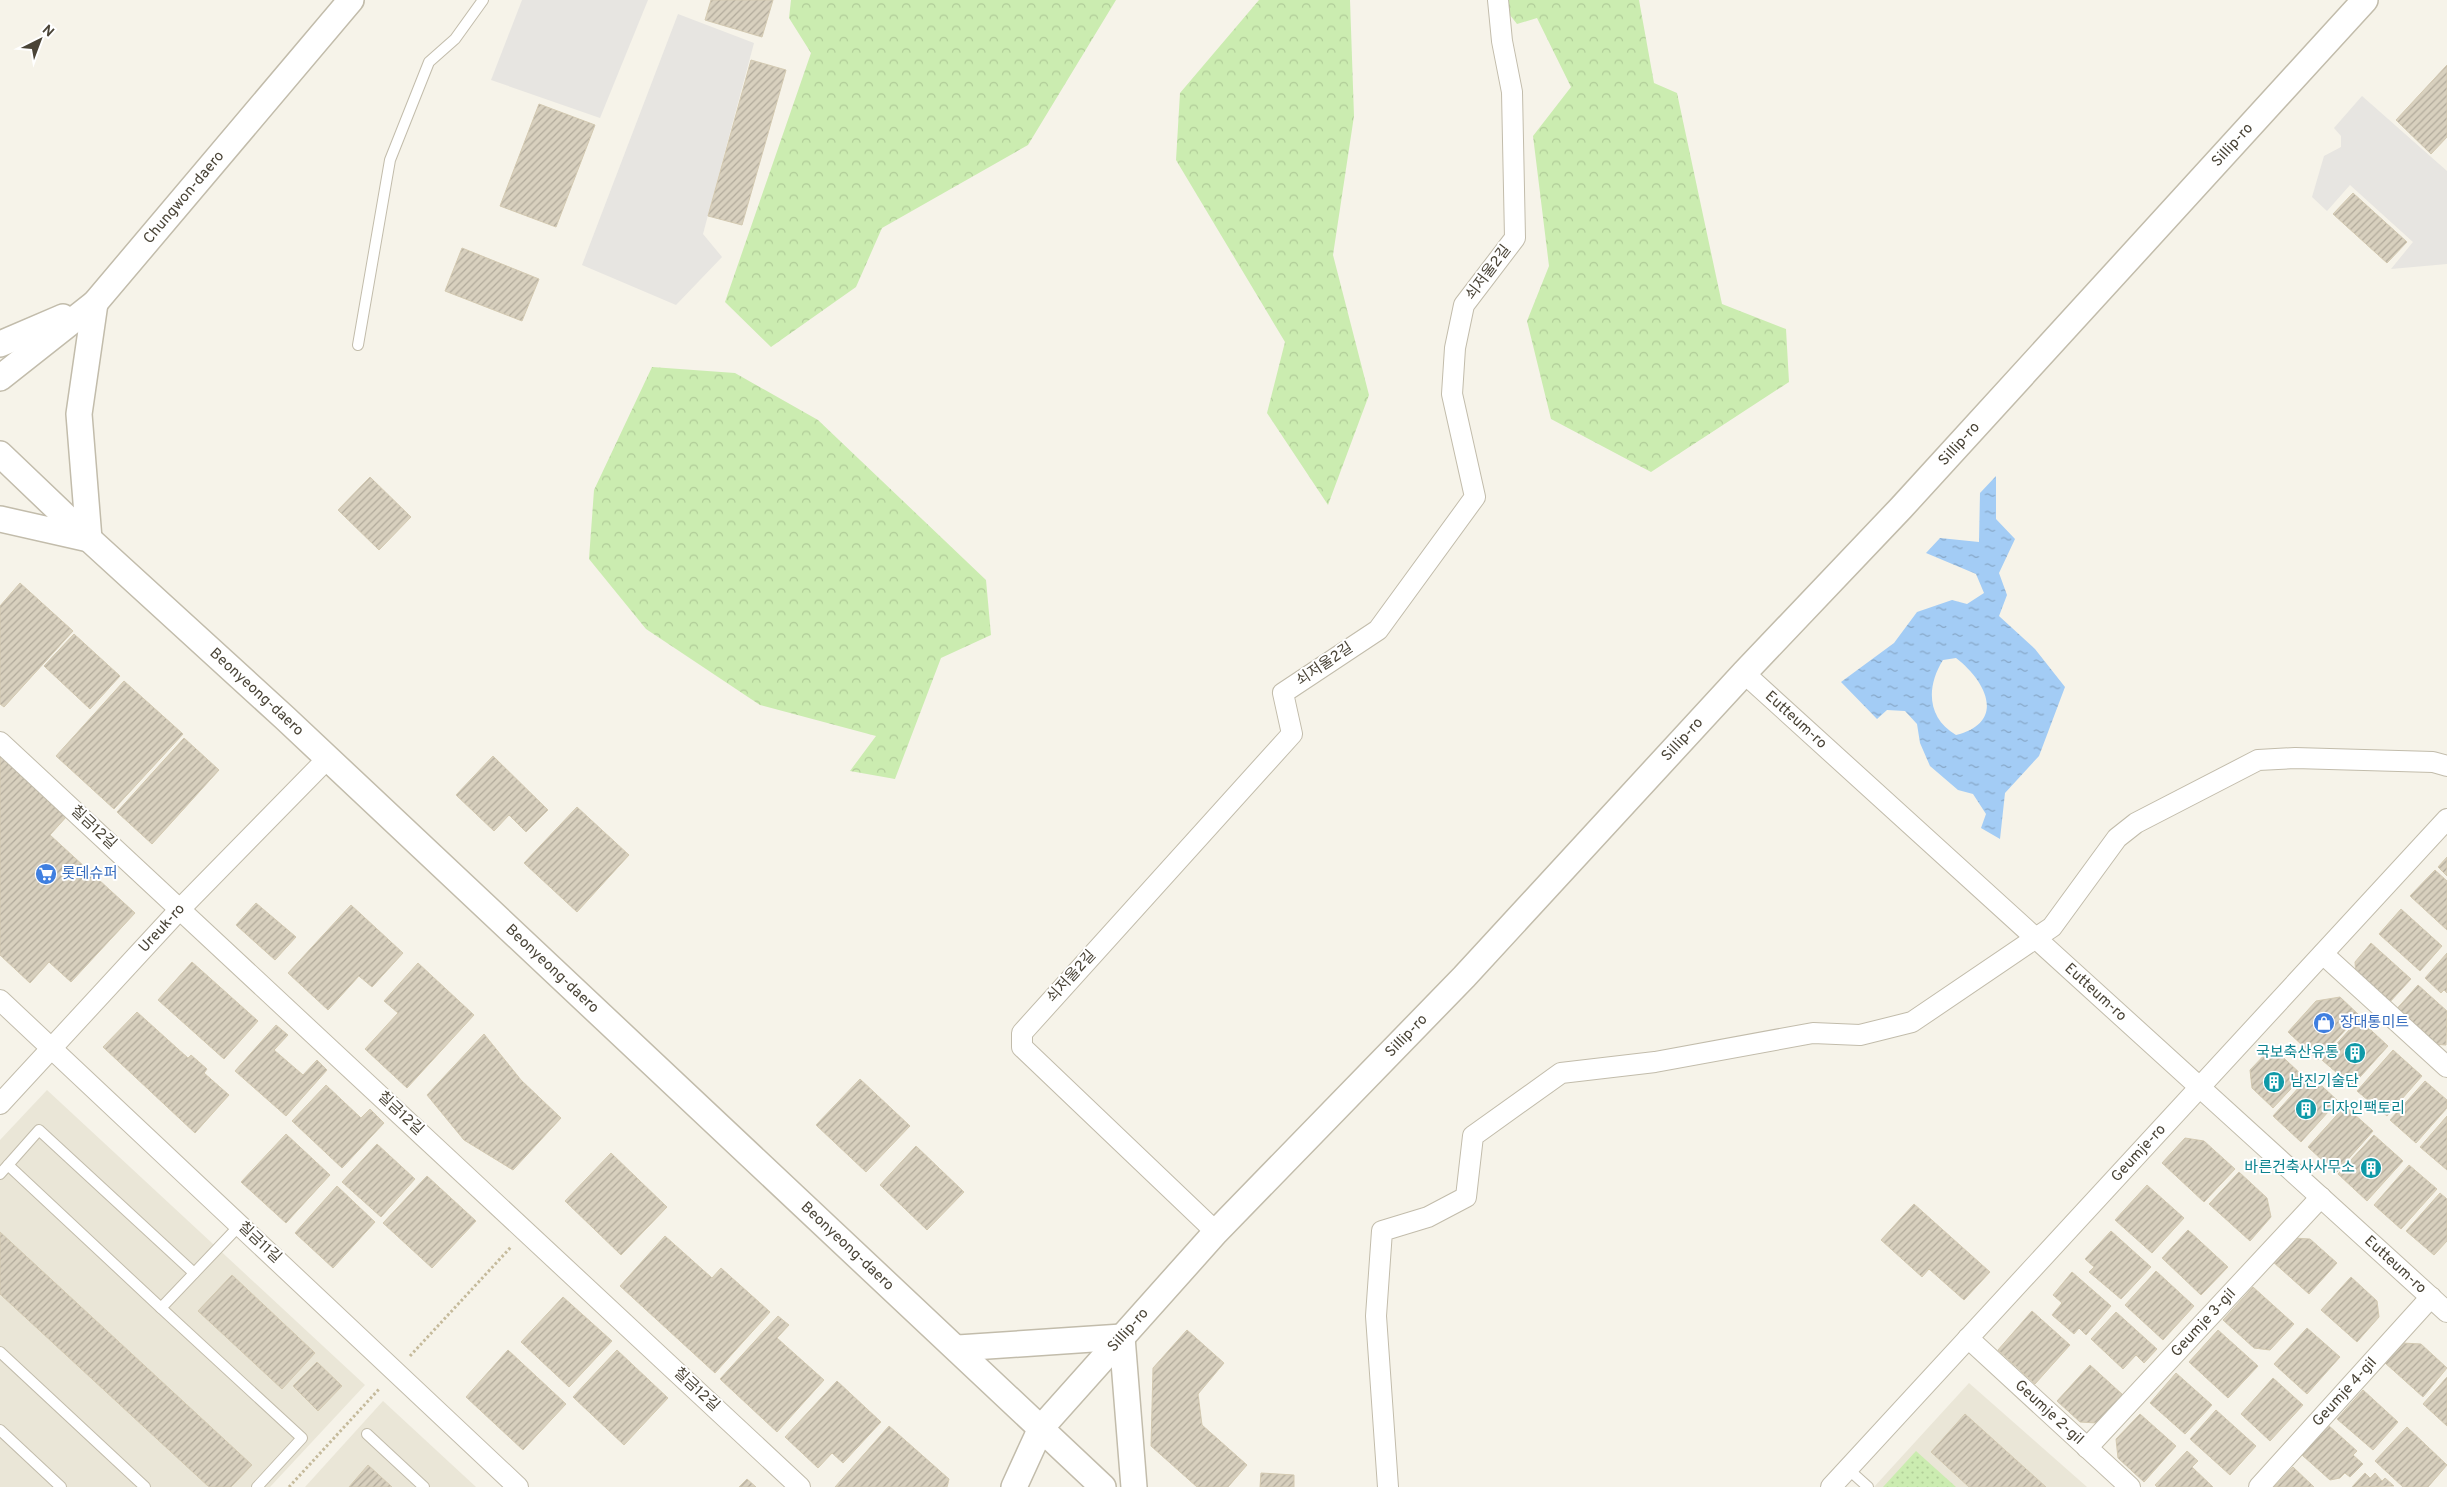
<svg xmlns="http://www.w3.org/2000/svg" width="2447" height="1487" font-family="Overpass,'Noto Sans KR',sans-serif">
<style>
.residential{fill:#eae6d7}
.forest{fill:url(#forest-crowns)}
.park{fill:url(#park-dots)}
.parking{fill:#e7e5e1}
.water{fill:url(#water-ripples);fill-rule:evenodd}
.building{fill:url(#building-hatch);stroke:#d3c9b1}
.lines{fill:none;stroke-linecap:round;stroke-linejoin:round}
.service-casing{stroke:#c2bcab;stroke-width:12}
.minor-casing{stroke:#c2bcab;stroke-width:22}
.tertiary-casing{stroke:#c2bcab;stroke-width:28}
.path{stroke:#c5ba9b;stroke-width:3;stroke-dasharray:2.5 2.5;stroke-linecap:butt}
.service{stroke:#fff;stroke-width:10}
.minor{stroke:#fff;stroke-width:20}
.tertiary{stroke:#fff;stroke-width:25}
.labels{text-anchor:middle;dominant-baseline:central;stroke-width:4;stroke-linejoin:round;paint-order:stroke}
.street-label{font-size:15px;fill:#4a4437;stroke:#fff}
.shop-label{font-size:15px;fill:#366cbe;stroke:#fff;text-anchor:start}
.culture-label{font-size:15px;fill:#0d838f;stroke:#fff;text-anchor:end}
</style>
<defs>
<pattern id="forest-crowns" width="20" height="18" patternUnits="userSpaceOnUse" patternTransform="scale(1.25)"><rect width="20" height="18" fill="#cbecb0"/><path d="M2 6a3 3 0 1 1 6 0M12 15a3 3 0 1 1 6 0" fill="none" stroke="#b0cc98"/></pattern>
<pattern id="park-dots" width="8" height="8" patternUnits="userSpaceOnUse" patternTransform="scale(1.25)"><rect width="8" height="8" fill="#cbecb0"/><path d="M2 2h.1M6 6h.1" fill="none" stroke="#b0cc98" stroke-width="1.8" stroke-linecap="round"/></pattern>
<pattern id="water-ripples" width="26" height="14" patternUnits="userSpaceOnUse" patternTransform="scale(1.25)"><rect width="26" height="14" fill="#a3ccf5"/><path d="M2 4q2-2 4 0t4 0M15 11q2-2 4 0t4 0" fill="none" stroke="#87a7c7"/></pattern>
<pattern id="building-hatch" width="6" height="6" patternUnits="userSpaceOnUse" patternTransform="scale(1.25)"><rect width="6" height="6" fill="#d8d0be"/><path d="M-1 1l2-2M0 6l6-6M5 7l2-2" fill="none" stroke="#b1aa9b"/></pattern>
</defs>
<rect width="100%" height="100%" fill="#f6f3e9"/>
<!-- residential -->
<g class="residential">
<polygon points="47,1090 365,1385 270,1487 0,1487 0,1140"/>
<polygon points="1969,1383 2087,1487 1874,1487"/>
<polygon points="383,1401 476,1487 305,1487"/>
</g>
<!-- forest -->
<g class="forest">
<polygon points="791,0 1116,0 1028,145 882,228 856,287 771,347 725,302 811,53 789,18"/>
<polygon points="1259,0 1350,0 1354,116 1333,255 1369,395 1328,505 1267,413 1285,342 1176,160 1180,93"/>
<polygon points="1498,0 1639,0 1654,83 1677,93 1722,304 1786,329 1789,382 1651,472 1551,419 1527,321 1549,266 1533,136 1571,87 1537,18 1517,24"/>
<polygon points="652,367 735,373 818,420 986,580 991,635 941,658 895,779 850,771 876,736 760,705 646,629 589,559 594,490"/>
</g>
<!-- park -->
<polygon class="park" points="1916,1451 1956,1487 1883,1487"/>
<!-- parking -->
<g class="parking">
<polygon points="522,0 648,0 600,118 491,80"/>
<polygon points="678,14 754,43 703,234 722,257 676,305 582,265"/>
<polygon points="2362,96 2447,171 2447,264 2391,269 2413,242 2350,185 2327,211 2312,197 2324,156 2341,147 2341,136 2334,128"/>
</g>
<!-- water -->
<path class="water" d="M1996,476V519L2015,539L1999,573L2007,595L1999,616L2035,649L2065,687L2039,756L2005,793L2000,839L1981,828L1986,814L1973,794L1958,790L1930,766L1920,743L1917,724L1905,711L1887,710L1877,719L1841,682L1894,643L1917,612L1952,600L1967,604L1984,593L1976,574L1926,553L1940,538L1979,542L1980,493ZM1956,658C1986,681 2007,722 1956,735C1927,718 1926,687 1943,660Z"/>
<!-- building -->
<g class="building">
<polygon points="711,0 773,0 762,37 705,20"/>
<polygon points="751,60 786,70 742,225 708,216"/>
<polygon points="2447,65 2447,137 2431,154 2396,120"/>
<polygon points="539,104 595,125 556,227 500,206"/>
<polygon points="2353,193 2407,242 2387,263 2333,214"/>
<polygon points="462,248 539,279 522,321 445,291"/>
<polygon points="370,477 411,517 379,550 338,510"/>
<polygon points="20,583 73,631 4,707 0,704 0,606"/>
<polygon points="74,634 120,676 90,709 44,666"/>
<polygon points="124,681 183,734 114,809 56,756"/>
<polygon points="184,738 219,770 152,844 117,812"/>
<polygon points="0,754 67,816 50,835 135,913 71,982 49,962 30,983 0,955"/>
<polygon points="493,756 548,810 526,832 509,815 494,831 456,795"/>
<polygon points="577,807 629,855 577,912 524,863"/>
<polygon points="2447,857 2447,876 2438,867"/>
<polygon points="2435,870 2447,881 2447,930 2410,896"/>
<polygon points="256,903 296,937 275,960 236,925"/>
<polygon points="351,905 403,953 372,987 359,976 328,1010 288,973"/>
<polygon points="2401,909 2442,946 2420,971 2379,934"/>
<polygon points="2371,943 2411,979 2388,1004 2356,976 2355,962"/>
<polygon points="2447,953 2447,993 2444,990 2441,993 2425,978"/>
<polygon points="192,962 258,1021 224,1059 158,1000"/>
<polygon points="418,963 474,1015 407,1088 365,1049 398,1013 384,1001"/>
<polygon points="2418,985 2447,1011 2446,1045 2431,1044 2394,1012"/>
<polygon points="2340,997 2359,1015 2318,1060 2288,1032 2316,1001"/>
<polygon points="137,1012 188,1058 191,1055 207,1069 204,1073 229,1095 195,1133 103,1047"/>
<polygon points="2359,1019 2388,1046 2352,1086 2322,1060"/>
<polygon points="276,1025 288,1035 274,1050 303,1075 317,1060 327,1070 286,1116 235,1071"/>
<polygon points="484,1034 521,1080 561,1118 513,1170 464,1140 427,1095"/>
<polygon points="2272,1047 2303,1076 2273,1108 2252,1088 2250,1070"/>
<polygon points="2393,1050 2422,1076 2387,1116 2357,1091"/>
<polygon points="2310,1075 2338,1101 2301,1142 2273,1116"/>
<polygon points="860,1079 910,1126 866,1172 816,1125"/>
<polygon points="2425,1081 2447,1100 2447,1108 2416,1143 2390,1120"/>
<polygon points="326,1085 361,1118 370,1109 384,1123 342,1168 292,1121"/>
<polygon points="2345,1106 2373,1131 2336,1173 2308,1147"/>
<polygon points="2447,1116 2447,1170 2420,1147"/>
<polygon points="286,1134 330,1175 286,1223 241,1182"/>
<polygon points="2374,1135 2403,1161 2367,1201 2338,1174"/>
<polygon points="2185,1138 2204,1141 2235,1169 2204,1202 2162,1163"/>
<polygon points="377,1144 415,1179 381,1217 342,1182"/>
<polygon points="916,1146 964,1192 927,1230 880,1185"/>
<polygon points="611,1153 667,1207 621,1255 565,1201"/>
<polygon points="2409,1165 2437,1189 2401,1229 2374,1205"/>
<polygon points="2239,1172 2267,1198 2271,1217 2250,1241 2209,1204"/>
<polygon points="427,1176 476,1221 432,1268 383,1223"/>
<polygon points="2147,1185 2184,1218 2152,1253 2115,1220"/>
<polygon points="337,1186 375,1222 333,1268 295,1233"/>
<polygon points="2440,1193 2447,1199 2447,1241 2434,1255 2406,1231"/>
<polygon points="1914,1204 1990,1272 1964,1300 1929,1269 1922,1277 1881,1240"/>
<polygon points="2188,1230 2228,1267 2201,1295 2162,1258"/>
<polygon points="2111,1231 2151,1267 2121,1299 2089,1272 2094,1267 2085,1259"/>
<polygon points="0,1232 252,1465 231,1487 209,1487 0,1294"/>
<polygon points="665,1236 712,1278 721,1268 770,1312 715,1373 620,1286"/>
<polygon points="2293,1238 2310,1239 2337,1263 2309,1294 2272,1261"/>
<polygon points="2156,1271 2194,1306 2163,1340 2125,1305"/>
<polygon points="2072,1272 2111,1306 2086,1335 2079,1328 2074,1334 2052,1315 2062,1303 2053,1295"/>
<polygon points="232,1275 315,1353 282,1389 198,1311"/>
<polygon points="2351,1277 2377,1301 2379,1317 2357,1342 2321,1310"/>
<polygon points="2253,1287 2294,1324 2270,1350 2254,1348 2223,1320"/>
<polygon points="563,1297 612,1341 569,1387 521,1342"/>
<polygon points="2032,1311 2070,1345 2035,1384 1998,1350"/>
<polygon points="2116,1312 2157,1349 2144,1363 2136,1355 2123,1369 2091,1339"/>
<polygon points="778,1316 789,1325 777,1338 824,1380 777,1432 720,1379"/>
<polygon points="2307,1328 2340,1357 2307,1394 2274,1364"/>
<polygon points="1187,1330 1224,1363 1198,1394 1202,1425 1247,1465 1228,1487 1197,1487 1151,1446 1153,1368"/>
<polygon points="2218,1330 2258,1366 2228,1398 2189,1362"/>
<polygon points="2402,1343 2421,1344 2447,1368 2423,1397 2384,1362"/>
<polygon points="508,1350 566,1404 523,1450 466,1397"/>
<polygon points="617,1350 668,1398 624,1445 573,1397"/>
<polygon points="317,1362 342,1386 318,1411 293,1386"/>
<polygon points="2090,1365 2123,1395 2097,1423 2080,1422 2057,1401"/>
<polygon points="2176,1373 2212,1405 2185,1434 2150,1403"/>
<polygon points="2447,1377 2447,1426 2423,1404"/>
<polygon points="2273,1378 2303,1405 2270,1441 2241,1414"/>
<polygon points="837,1381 881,1422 843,1463 832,1453 818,1468 785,1437"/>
<polygon points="2363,1390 2398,1422 2373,1450 2337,1419"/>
<polygon points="2216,1410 2256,1446 2230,1475 2190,1439"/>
<polygon points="1965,1414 2046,1487 1969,1487 1931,1452"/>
<polygon points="2140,1414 2176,1446 2144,1482 2118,1458 2116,1439"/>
<polygon points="2328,1425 2357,1451 2353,1455 2363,1464 2350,1477 2345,1473 2340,1478 2330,1480 2302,1455"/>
<polygon points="889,1426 949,1479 947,1487 835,1487"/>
<polygon points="2407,1427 2447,1465 2428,1487 2403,1487 2375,1461"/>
<polygon points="2187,1451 2198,1461 2192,1467 2213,1487 2157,1487 2155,1485"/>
<polygon points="368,1465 392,1487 349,1487"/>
<polygon points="2293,1467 2314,1487 2274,1487"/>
<polygon points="1261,1473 1294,1475 1294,1487 1260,1487"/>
<polygon points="2365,1473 2370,1478 2375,1473 2382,1481 2385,1478 2394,1486 2352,1487"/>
<polygon points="747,1479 756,1487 739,1487"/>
</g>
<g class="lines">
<!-- service casing -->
<g class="service-casing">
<g id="service">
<polyline points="358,345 390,160 429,62 455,39 483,0"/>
<polyline points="8,1165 39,1130 194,1273"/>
<polyline points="0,1174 8,1165 161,1308"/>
<polyline points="240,1225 161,1308 302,1438 257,1487"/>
<polyline points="0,1352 145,1487"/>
<polyline points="0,1430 61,1487"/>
<polyline points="367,1434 424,1487"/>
<polyline points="1848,1469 1868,1487"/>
</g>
</g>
<!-- minor casing -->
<g class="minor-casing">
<g id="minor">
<path id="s1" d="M1744,673L2447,1312"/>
<polyline points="0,742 800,1487"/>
<polyline points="2323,954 2447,1067"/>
<polyline points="0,1000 518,1487"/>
<path id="s2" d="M0,1104L180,909L328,758"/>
<polyline points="1216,1232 1022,1047 1022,1033 1292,734 1283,693 1378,630 1475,497 1452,394 1455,348 1464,305 1515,238 1512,92 1502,41 1498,0"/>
<path id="s3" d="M1968,1338L2130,1487"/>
<path id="s4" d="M2087,1448L2321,1197"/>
<polyline points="1388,1487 1376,1316 1382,1231 1428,1217 1466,1197 1473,1136 1561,1073 1655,1062 1813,1033 1860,1035 1912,1022 2052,927 2117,838 2136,823 2258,760 2295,758 2433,762 2447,766"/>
<path id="s5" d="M1831,1487L2447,819"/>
<path id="s6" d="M2259,1487L2431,1297"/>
</g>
</g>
<!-- tertiary casing -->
<g class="tertiary-casing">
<g id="tertiary">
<polyline points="0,344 63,317"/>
<path id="s7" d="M0,378L95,303L351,0"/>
<path id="s8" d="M0,454L89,539L285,718L1103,1487"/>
<polyline points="0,519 89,539 79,414 95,303"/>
<polyline points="1122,1337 1134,1487"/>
<polyline points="958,1348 1122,1337"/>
<path id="s9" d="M1014,1487L1041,1428L1216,1232L1464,977L1744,673L1901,508L2365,0"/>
</g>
</g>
<!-- path -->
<g class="path">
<polyline points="410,1356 511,1247"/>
<polyline points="289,1487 380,1388"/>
</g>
<!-- service -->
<use href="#service" class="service"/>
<!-- minor -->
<use href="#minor" class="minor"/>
<!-- tertiary -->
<use href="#tertiary" class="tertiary"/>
</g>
<!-- icons -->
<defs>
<g id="supermarket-disc" transform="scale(1.125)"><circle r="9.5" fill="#3f7fe0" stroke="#fff"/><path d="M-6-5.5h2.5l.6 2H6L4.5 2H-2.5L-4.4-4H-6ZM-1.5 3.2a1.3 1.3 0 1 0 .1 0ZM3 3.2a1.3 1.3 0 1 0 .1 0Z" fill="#fff"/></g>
<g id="shop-disc" transform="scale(1.125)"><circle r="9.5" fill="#3f7fe0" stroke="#fff"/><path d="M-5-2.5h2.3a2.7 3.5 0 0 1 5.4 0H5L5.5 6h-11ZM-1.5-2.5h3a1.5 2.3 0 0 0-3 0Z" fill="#fff"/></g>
<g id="building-disc" transform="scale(1.125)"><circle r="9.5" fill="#0f9aa8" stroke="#fff"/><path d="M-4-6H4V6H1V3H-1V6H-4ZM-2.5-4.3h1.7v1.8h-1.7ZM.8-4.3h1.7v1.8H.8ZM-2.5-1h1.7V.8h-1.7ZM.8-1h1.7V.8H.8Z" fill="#fff"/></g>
</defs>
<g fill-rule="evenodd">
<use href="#supermarket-disc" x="46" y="874"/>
<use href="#shop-disc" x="2324" y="1023"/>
<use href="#building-disc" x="2355" y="1053"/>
<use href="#building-disc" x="2274" y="1082"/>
<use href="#building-disc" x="2306" y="1109"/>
<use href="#building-disc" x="2371" y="1168"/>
</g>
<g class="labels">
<!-- street labels -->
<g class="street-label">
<text stroke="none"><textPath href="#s9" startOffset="1816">Sillip-ro</textPath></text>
<text stroke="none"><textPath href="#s7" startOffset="259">Chungwon-daero</textPath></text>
<text transform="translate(1489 273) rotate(-53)">쇠저울2길</text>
<text stroke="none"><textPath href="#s9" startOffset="1411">Sillip-ro</textPath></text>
<text transform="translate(1325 665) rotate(-34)">쇠저울2길</text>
<text stroke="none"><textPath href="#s8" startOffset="350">Beonyeong-daero</textPath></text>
<text stroke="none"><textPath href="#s1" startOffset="70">Eutteum-ro</textPath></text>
<text stroke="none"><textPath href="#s9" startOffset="1006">Sillip-ro</textPath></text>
<text transform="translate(93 828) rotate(43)">칠금12길</text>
<text stroke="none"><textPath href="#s2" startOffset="239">Ureuk-ro</textPath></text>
<text stroke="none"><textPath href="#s8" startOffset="755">Beonyeong-daero</textPath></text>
<text transform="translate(1072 977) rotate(-48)">쇠저울2길</text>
<text stroke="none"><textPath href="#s1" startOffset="475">Eutteum-ro</textPath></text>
<text stroke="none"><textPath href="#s9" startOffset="601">Sillip-ro</textPath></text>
<text transform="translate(400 1114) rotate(43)">칠금12길</text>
<text stroke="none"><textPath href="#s5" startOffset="454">Geumje-ro</textPath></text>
<text transform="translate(259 1243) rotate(43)">칠금11길</text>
<text stroke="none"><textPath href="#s8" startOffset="1160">Beonyeong-daero</textPath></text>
<text stroke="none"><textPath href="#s1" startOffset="880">Eutteum-ro</textPath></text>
<text stroke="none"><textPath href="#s4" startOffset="171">Geumje 3-gil</textPath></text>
<text stroke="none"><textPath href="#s9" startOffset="196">Sillip-ro</textPath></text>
<text transform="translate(696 1390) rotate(43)">칠금12길</text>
<text stroke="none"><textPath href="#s6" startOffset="128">Geumje 4-gil</textPath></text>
<text stroke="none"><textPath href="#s3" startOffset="110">Geumje 2-gil</textPath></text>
</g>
<!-- shop labels -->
<g class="shop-label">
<text x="62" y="874">롯데슈퍼</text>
<text x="2340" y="1023">장대통미트</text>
</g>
<!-- culture labels -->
<g class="culture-label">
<text x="2339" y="1053">국보축산유통</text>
<text x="2290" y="1082" text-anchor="start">남진기술단</text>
<text x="2322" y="1109" text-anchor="start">디자인팩토리</text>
<text x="2355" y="1168">바른건축사사무소</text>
</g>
</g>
<!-- north arrow -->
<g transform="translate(40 40) rotate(42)" stroke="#ffffff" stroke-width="4" paint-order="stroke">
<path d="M0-4L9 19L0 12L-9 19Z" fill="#4a4437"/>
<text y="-8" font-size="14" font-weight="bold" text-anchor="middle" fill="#4a4437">N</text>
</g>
</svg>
